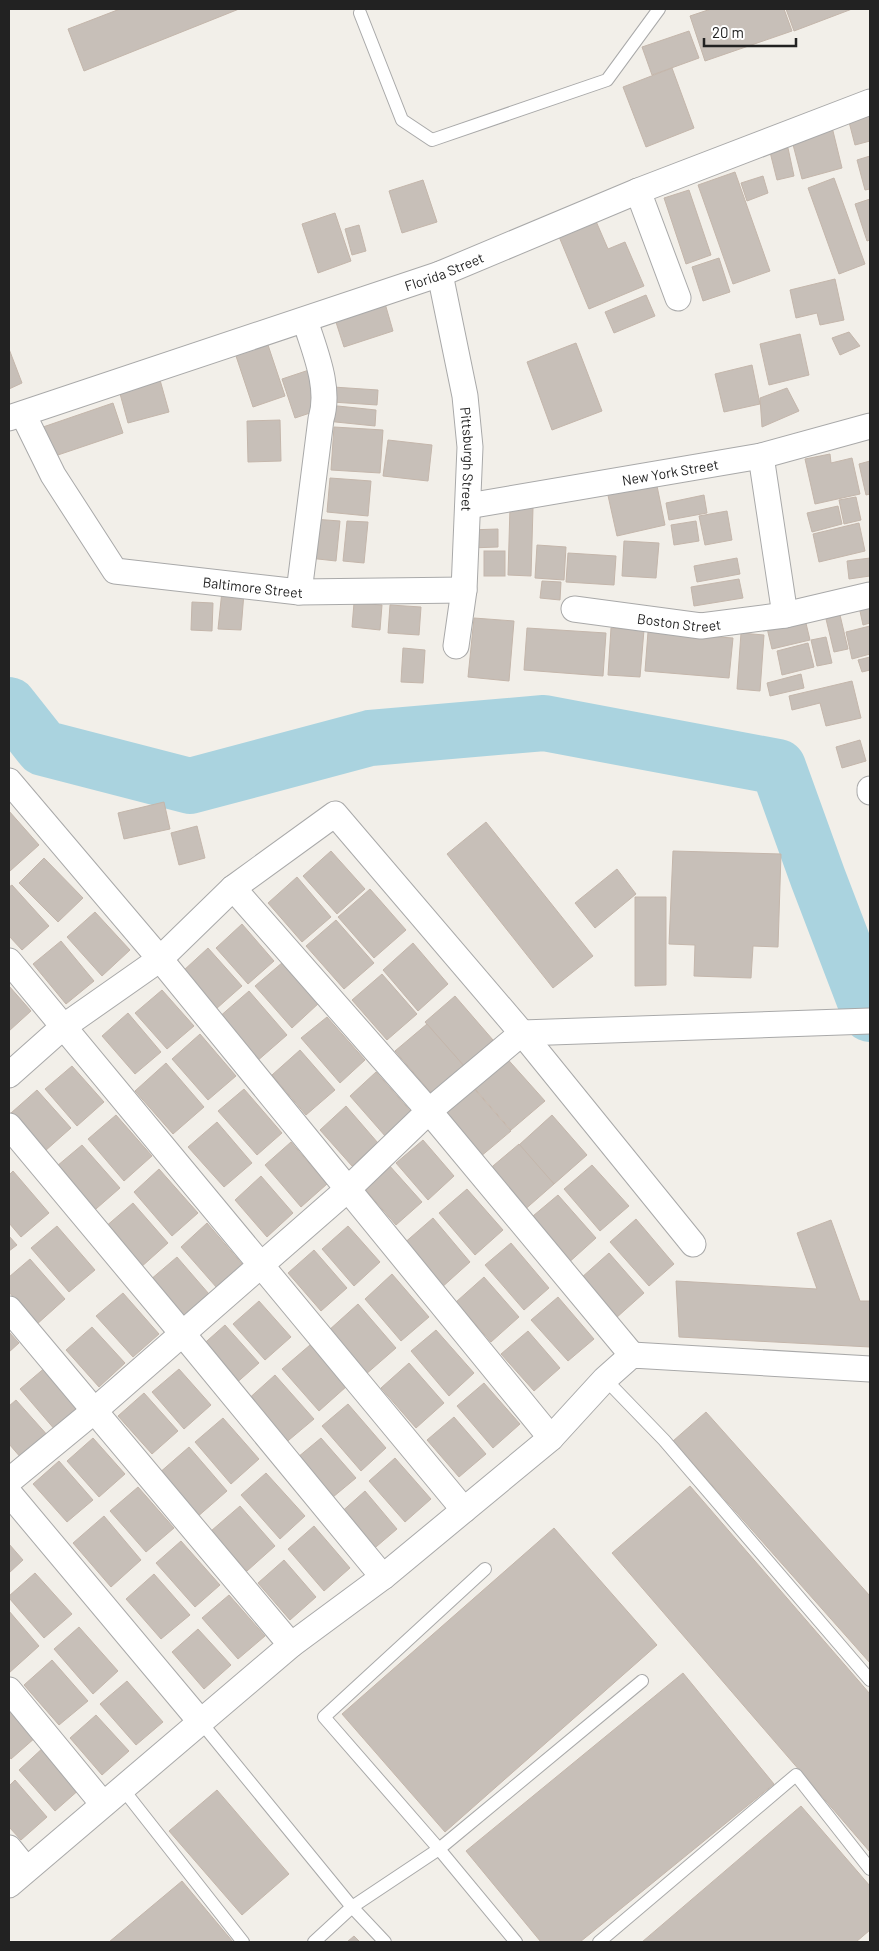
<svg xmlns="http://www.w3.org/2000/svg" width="879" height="1951" font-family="Barlow,sans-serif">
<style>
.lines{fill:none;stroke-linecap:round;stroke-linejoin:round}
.river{stroke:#aad3df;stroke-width:56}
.building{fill:#c7bfb8;stroke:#c4b6ab}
.lane-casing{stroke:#a9a9a9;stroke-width:14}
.street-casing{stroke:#a9a9a9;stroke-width:27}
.lane{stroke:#fff;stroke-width:12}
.street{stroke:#fff;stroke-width:25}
.labels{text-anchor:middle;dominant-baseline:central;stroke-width:5;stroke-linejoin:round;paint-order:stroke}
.street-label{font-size:14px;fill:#222;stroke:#fff}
</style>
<rect width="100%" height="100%" fill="#f2efe9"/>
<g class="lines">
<!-- river -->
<polyline class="river" points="9,705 43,748 190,786 370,738 544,723 778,767 818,878 870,1014"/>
</g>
<!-- building -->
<g class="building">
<polygon points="120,9 239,9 84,71 68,29"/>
<polygon points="711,9 784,9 792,31 705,61 690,16"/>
<polygon points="786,9 852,9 794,31"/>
<polygon points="689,31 699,58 652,75 642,47"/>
<polygon points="672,68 694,128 646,147 623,87"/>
<polygon points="870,113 870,141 855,145 848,118"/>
<polygon points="832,127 842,168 802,179 791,137"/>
<polygon points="788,148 794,176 777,180 770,152"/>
<polygon points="870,156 870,189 865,190 857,160"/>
<polygon points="735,172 770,271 733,284 698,185"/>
<polygon points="763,176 768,193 747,201 741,183"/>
<polygon points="834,178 865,264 839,274 808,188"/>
<polygon points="423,180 437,222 402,233 389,191"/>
<polygon points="689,190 711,255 686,264 664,198"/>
<polygon points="870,199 870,240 867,241 855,204"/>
<polygon points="592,212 608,249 625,242 644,286 589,309 555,227"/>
<polygon points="335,213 351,261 318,273 302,224"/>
<polygon points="359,225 366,251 352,255 345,229"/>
<polygon points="719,258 730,292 703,301 692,267"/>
<polygon points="835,279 844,320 820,325 817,313 796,318 790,290"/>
<polygon points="646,295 655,316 614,333 605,312"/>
<polygon points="384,300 393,331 344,347 334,316"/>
<polygon points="849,332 860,346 840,355 832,338"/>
<polygon points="800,334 809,375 769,385 760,344"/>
<polygon points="265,336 285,396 253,407 233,347"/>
<polygon points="576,343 602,411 552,430 527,362"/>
<polygon points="9,349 22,383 9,389"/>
<polygon points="752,365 760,404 724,412 715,374"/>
<polygon points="309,370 322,409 295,418 282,379"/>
<polygon points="160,380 169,412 128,423 119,390"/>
<polygon points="333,387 378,390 377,405 332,402"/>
<polygon points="787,388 799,411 762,427 760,398"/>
<polygon points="113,403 123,433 52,457 43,427"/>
<polygon points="328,405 376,410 375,426 326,421"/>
<polygon points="280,420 281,461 248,462 247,421"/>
<polygon points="334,427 383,430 380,473 331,470"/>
<polygon points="388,440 432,445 428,481 383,476"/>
<polygon points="830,454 831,463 852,458 860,494 815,504 805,459"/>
<polygon points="870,461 870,494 866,495 859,464"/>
<polygon points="330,478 371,481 368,516 327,512"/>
<polygon points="656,481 665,525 617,536 607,491"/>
<polygon points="704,495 707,513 669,520 666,503"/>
<polygon points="856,497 861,520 844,524 839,500"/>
<polygon points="838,506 842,524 812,532 807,513"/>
<polygon points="510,507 533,508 531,576 508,575"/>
<polygon points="727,511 732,540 705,545 699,516"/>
<polygon points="313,519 340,521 336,561 309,558"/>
<polygon points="347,521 368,522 364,563 343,561"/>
<polygon points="696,521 699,541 674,545 671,525"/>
<polygon points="859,523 865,551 819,562 813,534"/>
<polygon points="498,529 498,547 469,548 468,530"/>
<polygon points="624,541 659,543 656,578 622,576"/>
<polygon points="537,545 566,547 564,580 535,578"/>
<rect x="484" y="551" width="21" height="25"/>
<polygon points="568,553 616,556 614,585 566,582"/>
<polygon points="737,558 740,574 697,582 694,566"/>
<polygon points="870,558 870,576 849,579 847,561"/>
<polygon points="739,579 743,598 694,606 691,587"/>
<polygon points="542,581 561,582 560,600 540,598"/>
<polygon points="222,591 244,593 241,630 218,629"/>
<polygon points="870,599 870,623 863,625 858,602"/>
<polygon points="192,602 213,603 212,631 191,630"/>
<polygon points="354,603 382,605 380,630 352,627"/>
<polygon points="390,605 421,607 419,635 388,633"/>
<polygon points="804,615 810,640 772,649 766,624"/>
<polygon points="840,615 848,649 834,652 826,619"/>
<polygon points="474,618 514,621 509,681 468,677"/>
<polygon points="870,626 870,654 852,659 846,632"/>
<polygon points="527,628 606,633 603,676 524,670"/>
<polygon points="611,628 644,630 640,677 608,675"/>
<polygon points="648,632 733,638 729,678 645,671"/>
<polygon points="741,633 764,635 760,691 737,689"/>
<polygon points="826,637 832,663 817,666 811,640"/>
<polygon points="808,643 814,667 782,675 777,651"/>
<polygon points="403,648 425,650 423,683 401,682"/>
<polygon points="870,657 870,670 862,672 858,660"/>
<polygon points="801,674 804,688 770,696 767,683"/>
<polygon points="852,681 861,718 826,726 820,703 792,710 789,696"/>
<polygon points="860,740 866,761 842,768 836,747"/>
<polygon points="164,802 170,829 124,839 118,813"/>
<polygon points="9,811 39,845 10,871 9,869"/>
<polygon points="486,822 593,956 553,988 447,854"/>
<polygon points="197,826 205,858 179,865 171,833"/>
<polygon points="331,851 365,889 337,914 303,876"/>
<polygon points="673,851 781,854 778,947 753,946 751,978 694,976 695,945 669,944"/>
<polygon points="44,858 83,898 58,922 19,883"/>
<polygon points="617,869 636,894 595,928 575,903"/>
<polygon points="297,877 331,917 302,942 268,903"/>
<polygon points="12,885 49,926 22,950 9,936 9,887"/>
<polygon points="370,889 406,930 374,958 338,917"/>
<polygon points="635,897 666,897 666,985 635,986"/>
<polygon points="95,912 130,950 102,976 67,937"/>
<polygon points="336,920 374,963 344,989 306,946"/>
<polygon points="242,924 274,961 248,984 216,948"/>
<polygon points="61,941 94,981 66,1004 33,964"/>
<polygon points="413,943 448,984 418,1011 383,970"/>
<polygon points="208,948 242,986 216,1009 183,971"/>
<polygon points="283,962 319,1003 292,1028 255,986"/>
<polygon points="382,974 417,1014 387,1040 352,1000"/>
<polygon points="9,986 31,1011 9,1031"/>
<polygon points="162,990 194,1026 167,1049 135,1013"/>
<polygon points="249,991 287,1035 256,1062 218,1018"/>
<polygon points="455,996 493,1040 464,1066 425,1022"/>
<polygon points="128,1013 161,1052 135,1074 102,1036"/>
<polygon points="327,1017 365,1060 340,1083 301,1038"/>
<polygon points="427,1024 464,1066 432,1094 395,1051"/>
<polygon points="200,1034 236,1076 208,1100 172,1059"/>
<polygon points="300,1050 335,1090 306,1115 272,1075"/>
<polygon points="503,1054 545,1101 511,1130 470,1083"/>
<polygon points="166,1063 204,1107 173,1134 135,1091"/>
<polygon points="72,1066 104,1102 77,1126 45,1089"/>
<polygon points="376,1072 413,1114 386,1137 350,1096"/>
<polygon points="470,1084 511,1131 480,1157 440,1111"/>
<polygon points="244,1089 282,1133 257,1155 218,1111"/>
<polygon points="37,1090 71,1128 45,1151 11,1113"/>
<polygon points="346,1106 378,1143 352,1166 320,1130"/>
<polygon points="116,1115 152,1156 124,1181 88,1139"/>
<polygon points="552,1115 587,1155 554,1184 519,1145"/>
<polygon points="217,1122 252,1163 224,1187 188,1147"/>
<polygon points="423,1140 454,1176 428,1200 396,1163"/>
<polygon points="291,1142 327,1184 301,1207 265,1165"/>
<polygon points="519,1144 554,1184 522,1212 487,1171"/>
<polygon points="82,1145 120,1188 89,1215 51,1171"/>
<polygon points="388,1164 422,1202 396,1225 363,1187"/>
<polygon points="592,1165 629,1206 600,1231 564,1189"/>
<polygon points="159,1169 198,1213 172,1236 134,1192"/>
<polygon points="13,1171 49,1213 21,1237 9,1223 9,1175"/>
<polygon points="261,1176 293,1213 267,1237 235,1200"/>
<polygon points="467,1189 503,1230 475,1255 439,1213"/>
<polygon points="558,1195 596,1238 566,1265 527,1221"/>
<polygon points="133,1203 168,1243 140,1268 104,1228"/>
<polygon points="433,1218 470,1262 440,1289 402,1245"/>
<polygon points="636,1219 674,1264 649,1286 610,1242"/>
<polygon points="831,1220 860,1301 870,1301 870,1347 679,1337 676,1281 817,1289 797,1233"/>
<polygon points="207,1223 243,1265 217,1288 181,1247"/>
<polygon points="57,1226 95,1270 69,1292 31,1248"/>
<polygon points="348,1226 380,1262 354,1286 322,1249"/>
<polygon points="9,1236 17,1245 9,1251"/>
<polygon points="511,1243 549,1288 524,1310 485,1265"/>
<polygon points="314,1250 347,1288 321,1311 288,1273"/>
<polygon points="609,1253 644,1293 616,1318 581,1278"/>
<polygon points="177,1257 209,1294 183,1317 150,1280"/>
<polygon points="30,1259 65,1299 36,1325 9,1292 9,1277"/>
<polygon points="392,1274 429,1317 401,1341 365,1299"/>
<polygon points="484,1277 519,1317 491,1342 456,1302"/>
<polygon points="123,1293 159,1334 133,1357 96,1316"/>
<polygon points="558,1297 594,1339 568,1361 531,1320"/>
<polygon points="259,1301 291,1337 265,1360 233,1324"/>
<polygon points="358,1304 396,1348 365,1375 328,1331"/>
<polygon points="225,1325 259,1363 233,1386 199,1348"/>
<polygon points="92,1327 125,1363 99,1387 66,1350"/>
<polygon points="436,1330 474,1373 449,1396 411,1351"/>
<polygon points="528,1331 560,1368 534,1391 501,1354"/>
<polygon points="9,1332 19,1343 9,1352"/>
<polygon points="310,1345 347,1386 319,1411 282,1369"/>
<polygon points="409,1363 444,1403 416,1428 381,1388"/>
<polygon points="47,1366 83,1407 56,1431 20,1389"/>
<polygon points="179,1369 211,1405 184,1429 152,1392"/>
<polygon points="275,1375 314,1419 283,1445 245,1402"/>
<polygon points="484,1383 520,1424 493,1448 457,1406"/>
<polygon points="144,1393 178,1431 152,1454 118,1416"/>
<polygon points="16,1400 49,1437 22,1459 9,1444 9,1406"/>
<polygon points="348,1404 386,1448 361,1471 322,1426"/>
<polygon points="706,1412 870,1596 870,1663 673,1441"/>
<polygon points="454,1417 486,1454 459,1477 427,1440"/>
<polygon points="223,1418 259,1459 231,1484 195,1442"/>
<polygon points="93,1438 125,1474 99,1497 67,1461"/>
<polygon points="321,1438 356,1478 327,1502 292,1462"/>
<polygon points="189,1447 227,1491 196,1518 158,1474"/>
<polygon points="395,1458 431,1499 405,1522 369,1481"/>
<polygon points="59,1461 93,1500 67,1522 33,1484"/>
<polygon points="266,1473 305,1516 280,1539 241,1495"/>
<polygon points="690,1486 870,1694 870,1852 612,1553"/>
<polygon points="138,1487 174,1528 146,1552 110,1511"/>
<polygon points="365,1491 397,1529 370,1552 338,1515"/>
<polygon points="240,1506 275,1546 247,1571 211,1531"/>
<polygon points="104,1516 141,1560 111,1587 73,1543"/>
<polygon points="314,1526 350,1568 324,1591 288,1549"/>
<polygon points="554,1528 657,1645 445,1832 342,1714"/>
<polygon points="181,1541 220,1585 195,1607 156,1563"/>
<polygon points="9,1544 23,1560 9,1573"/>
<polygon points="284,1560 316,1597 290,1620 258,1583"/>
<polygon points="35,1573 72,1614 44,1638 9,1598 9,1596"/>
<polygon points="154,1574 190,1615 161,1639 126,1599"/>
<polygon points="229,1595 265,1636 238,1659 202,1618"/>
<polygon points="9,1611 39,1646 9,1673"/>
<polygon points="79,1627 118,1671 93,1694 54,1649"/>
<polygon points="198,1629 231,1665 204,1689 172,1652"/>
<polygon points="52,1660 88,1701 59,1725 24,1685"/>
<polygon points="683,1673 774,1784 580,1942 541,1942 466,1851"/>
<polygon points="127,1681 163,1722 136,1745 100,1704"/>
<polygon points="9,1705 36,1737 11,1759 9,1756"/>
<polygon points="96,1715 129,1751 102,1775 70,1738"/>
<polygon points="45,1746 81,1788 55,1811 19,1770"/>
<polygon points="15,1780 47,1817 21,1840 9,1827 9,1786"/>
<polygon points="217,1790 289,1874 242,1915 169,1831"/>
<polygon points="801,1806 870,1886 870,1930 856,1942 642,1942"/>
<polygon points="182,1881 233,1942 109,1942"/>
<polygon points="354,1936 360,1942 347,1942"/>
</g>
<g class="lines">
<!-- lane casing -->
<g class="lane-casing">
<g id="lane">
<polyline points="360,13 402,120 432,140 607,80 659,9"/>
<polyline points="605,1379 664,1440 870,1680"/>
<polyline points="485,1569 324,1717 439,1849 516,1942"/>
<polyline points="200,1721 352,1907 385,1942"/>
<polyline points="122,1788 243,1942"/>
<polyline points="314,1942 352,1907 439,1849 642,1681"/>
<polyline points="599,1942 796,1775 870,1869"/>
</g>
</g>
<!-- street casing -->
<g class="street-casing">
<g id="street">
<polyline points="638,191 678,298"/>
<path id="s1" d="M440,274L465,396L470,447L464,590L456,646"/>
<path id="s2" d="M23,414L53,475L115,571L299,592L464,590"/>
<path id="s3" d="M9,418L440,274L638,191L870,102"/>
<polyline points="761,456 785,615"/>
<path id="s4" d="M468,506L761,456L870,426"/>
<path d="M299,592L321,419C331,387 314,350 305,320"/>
<path id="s5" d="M574,609L701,626L785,615L870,595"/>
<polyline points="9,781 160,959 551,1438"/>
<polyline points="870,789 870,792"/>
<polyline points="233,888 429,1111 632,1355"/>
<polyline points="9,961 464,1510"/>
<polyline points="9,1075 63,1027 160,959 233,888 335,814 522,1033 693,1244"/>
<polyline points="9,1126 182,1333 383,1577"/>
<polyline points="9,1309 291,1645"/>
<polyline points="9,1481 94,1411 261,1265 348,1189 429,1111 522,1033 870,1021"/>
<polyline points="9,1493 200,1721"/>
<polyline points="9,1690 103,1804"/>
<polyline points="9,1848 26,1869"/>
<polyline points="9,1885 291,1645 383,1577 551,1438 605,1379 632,1355 870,1369"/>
</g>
</g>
<!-- lane -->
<use href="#lane" class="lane"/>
<!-- street -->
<use href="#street" class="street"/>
</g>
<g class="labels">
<!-- street labels -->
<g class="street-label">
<text stroke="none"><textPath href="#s3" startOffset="459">Florida Street</textPath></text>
<text stroke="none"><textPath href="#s1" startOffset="188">Pittsburgh Street</textPath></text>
<text stroke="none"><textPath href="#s4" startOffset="205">New York Street</textPath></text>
<text stroke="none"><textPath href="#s2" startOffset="321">Baltimore Street</textPath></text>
<text stroke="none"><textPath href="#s5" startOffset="106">Boston Street</textPath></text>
</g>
</g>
<!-- border -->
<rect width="879" height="1951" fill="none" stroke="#222222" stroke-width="20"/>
<!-- scale -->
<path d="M704 38v8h92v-8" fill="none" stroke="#222222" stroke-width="2.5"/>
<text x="712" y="38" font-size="15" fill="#222222" stroke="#ffffff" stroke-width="4" paint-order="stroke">20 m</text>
</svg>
